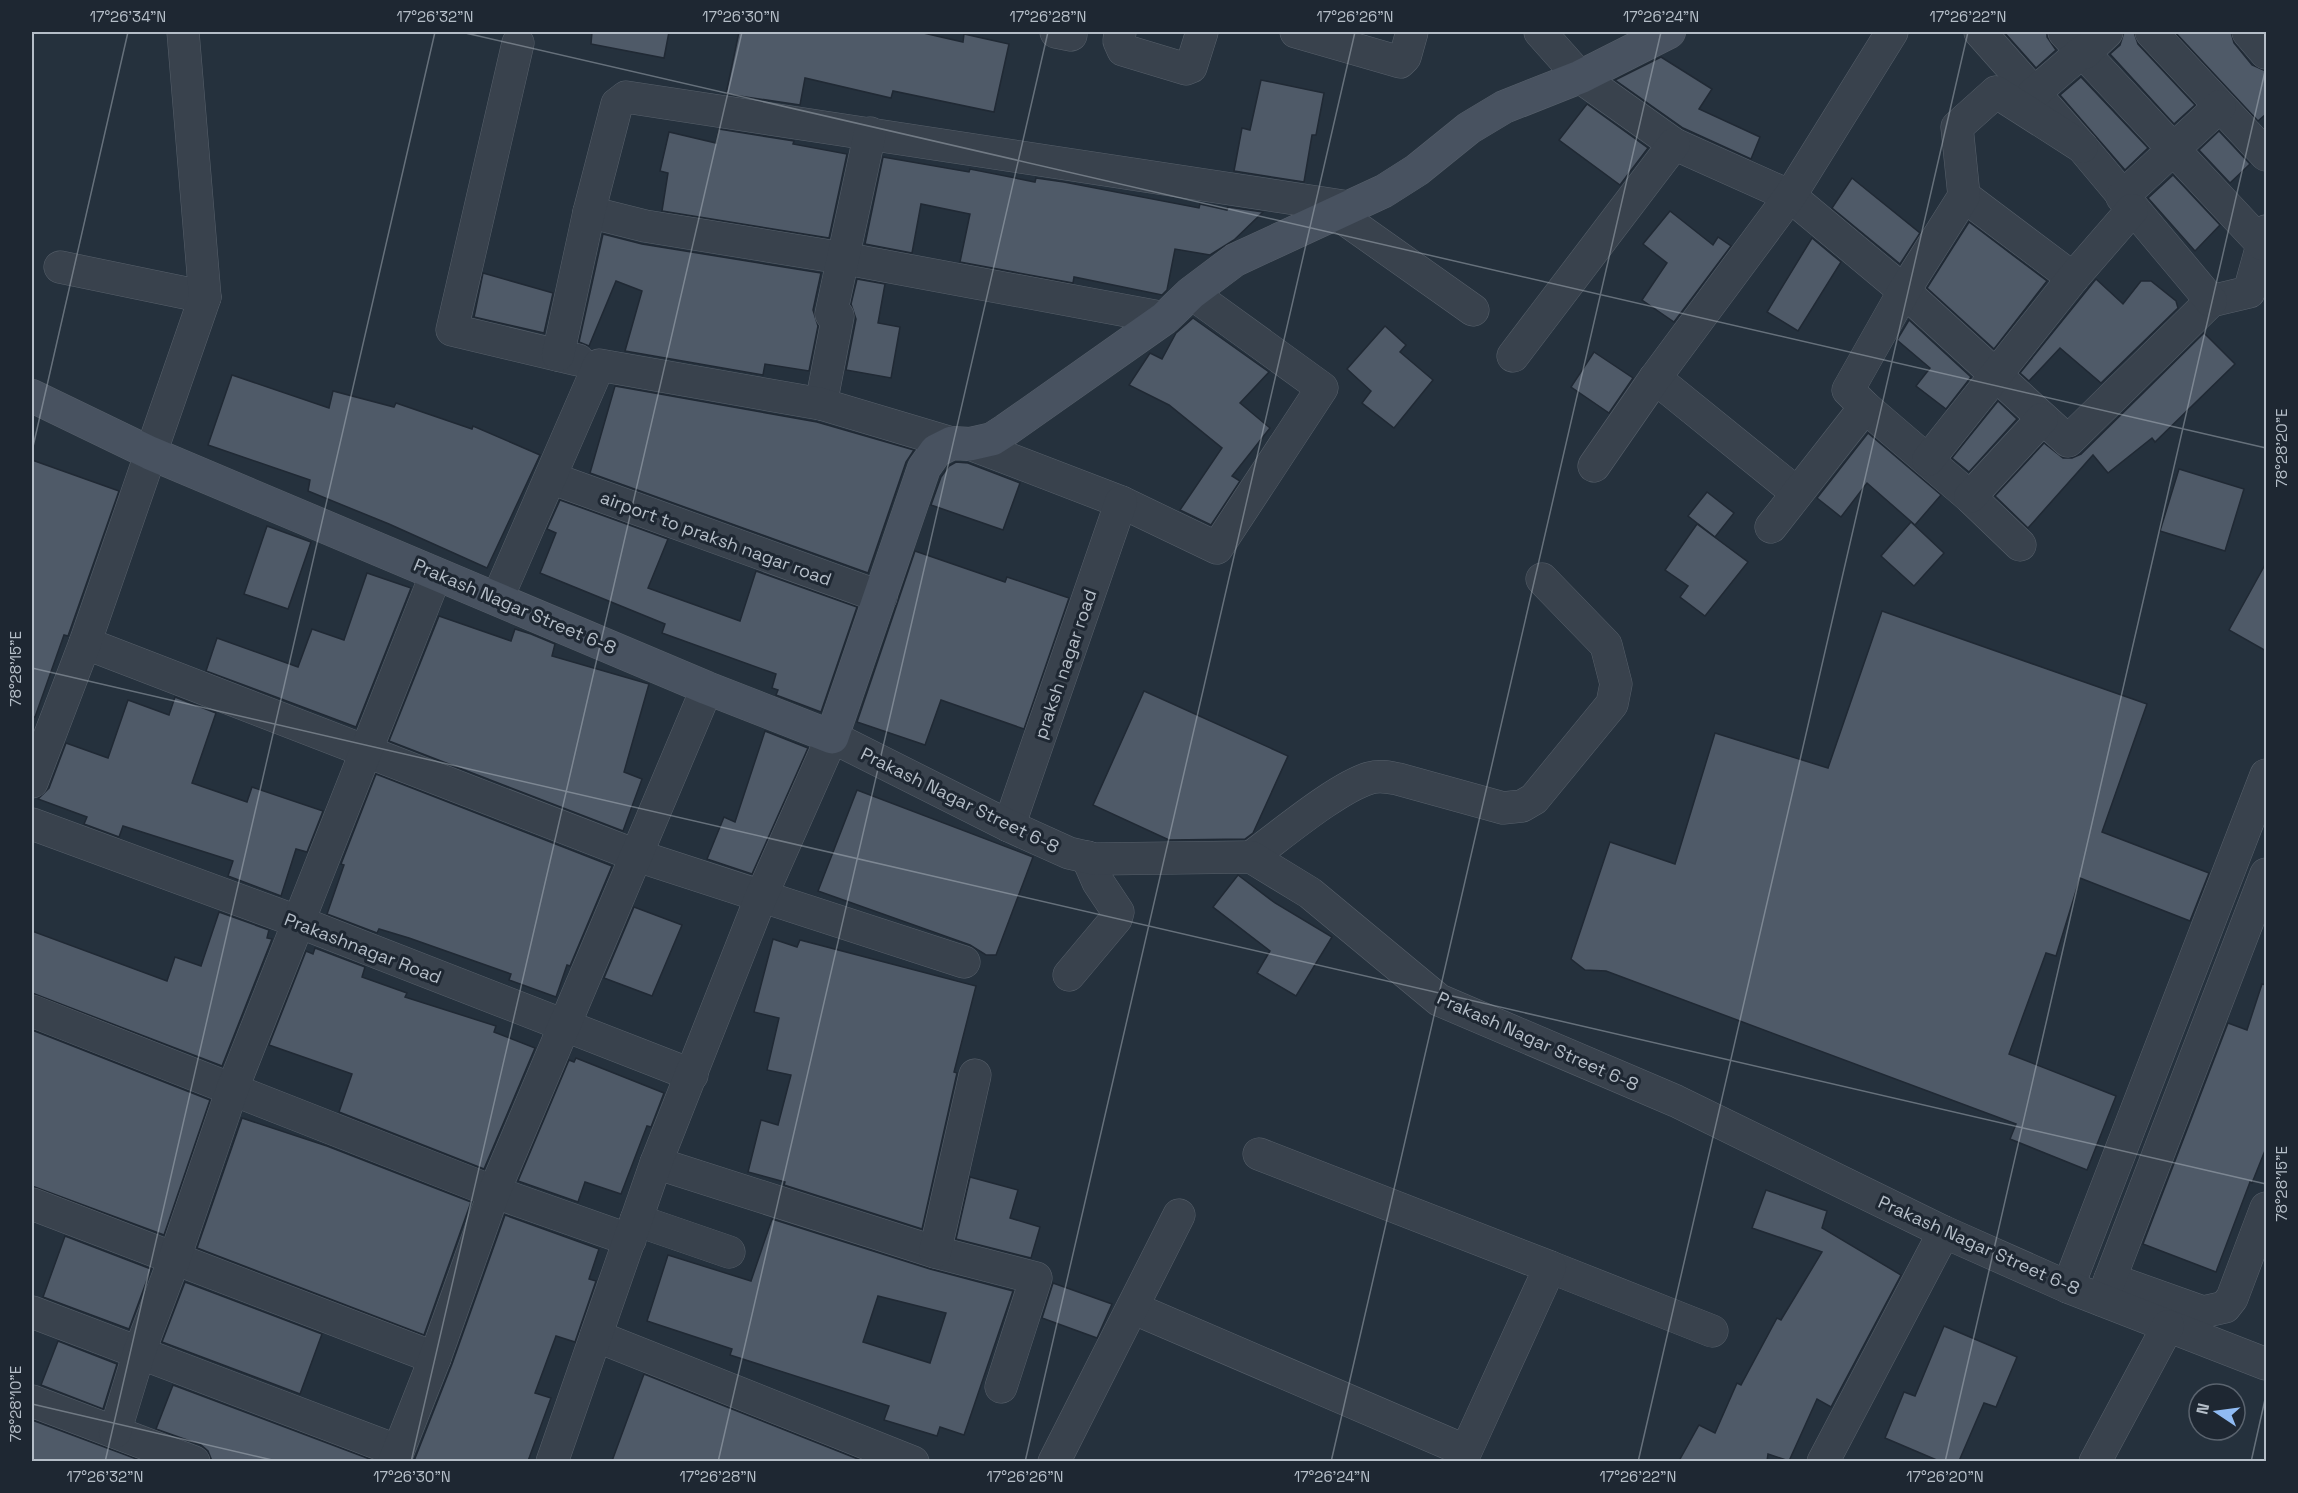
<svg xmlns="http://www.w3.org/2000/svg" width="2298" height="1493" font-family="'Space Grotesk',sans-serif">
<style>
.building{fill:#4f5a68;stroke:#202934;stroke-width:1.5;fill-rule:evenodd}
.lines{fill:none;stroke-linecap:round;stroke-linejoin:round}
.street-casing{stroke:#57606b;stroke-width:33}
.secondary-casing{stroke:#57606b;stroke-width:34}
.street{stroke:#39424d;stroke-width:32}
.secondary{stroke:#485260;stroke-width:33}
.ticks{fill:none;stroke:#b5bec8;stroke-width:1.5;stroke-opacity:0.45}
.labels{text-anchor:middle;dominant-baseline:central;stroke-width:6;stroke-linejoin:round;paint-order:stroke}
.street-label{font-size:18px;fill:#b5bec8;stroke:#1e2732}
.neatline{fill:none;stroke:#b5bec8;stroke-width:2}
.ticks-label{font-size:15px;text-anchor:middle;fill:#b5bec8}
</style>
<rect width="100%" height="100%" fill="#25313d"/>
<!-- building -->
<g class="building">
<polygon points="592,32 669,32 664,58 591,44"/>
<polygon points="739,32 919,32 963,42 964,34 1009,44 994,112 893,91 891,98 805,78 800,105 726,94"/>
<polygon points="2004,32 2047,32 2047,37 2056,50 2036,68"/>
<polygon points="2124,32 2134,32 2138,44 2195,105 2174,124 2110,54 2120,45"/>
<polygon points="2175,32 2231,32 2234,43 2252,65 2266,71 2266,114 2258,121"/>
<polygon points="1661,57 1712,89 1699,109 1760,137 1751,159 1683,128 1615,80"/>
<polygon points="2081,77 2148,148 2125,170 2060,95"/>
<polygon points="1261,80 1324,93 1316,135 1312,135 1304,182 1234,171 1242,128 1250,130"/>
<polygon points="1587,104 1648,148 1620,185 1559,140"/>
<polygon points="719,129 794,141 793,144 847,154 829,238 662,211 668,173 660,171 669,132 716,143"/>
<polygon points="2219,131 2250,164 2230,183 2199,150"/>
<polygon points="883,157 969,172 970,169 1035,182 1036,178 1064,182 1199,208 1200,204 1227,210 1228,207 1263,212 1234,240 1210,255 1175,249 1167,290 1162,295 1074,277 1073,283 960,262 970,214 921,204 912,253 865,244"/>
<polygon points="2173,175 2220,225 2195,251 2148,198"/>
<polygon points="1852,178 1920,233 1900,264 1832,208"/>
<polygon points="1670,211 1713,245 1718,237 1731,246 1674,322 1642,300 1667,263 1643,244"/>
<polygon points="1969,222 2047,281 1994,349 1927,288"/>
<polygon points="603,234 642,244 821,273 813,310 818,326 809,371 765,364 763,375 625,351 642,291 616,281 589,346 579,342"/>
<polygon points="1812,238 1841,262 1798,331 1767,312"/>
<polygon points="483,273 553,293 544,333 474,317"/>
<polygon points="857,279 885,284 878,323 900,327 891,378 846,370 856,319 851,304"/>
<polygon points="2096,279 2123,304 2141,281 2151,281 2176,301 2178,308 2101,383 2060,348 2029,381 2020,373"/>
<polygon points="1193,318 1269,372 1240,403 1270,428 1232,476 1240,481 1211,525 1180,510 1222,448 1169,405 1129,385 1150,353 1162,359 1176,333"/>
<polygon points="1909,320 1971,377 1946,409 1916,386 1930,368 1897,340"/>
<polygon points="1385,326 1406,345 1400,352 1433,380 1394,428 1362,403 1371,391 1347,369"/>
<polygon points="2204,333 2235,364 2155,442 2152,438 2108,473 2093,455 2028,528 1995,496 2044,443 2063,458 2072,458 2081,454"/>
<polygon points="1594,352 1633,378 1609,413 1571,387"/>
<polygon points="232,375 329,408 333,391 394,407 396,403 472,429 473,426 540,455 487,568 389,524 308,491 310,480 208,445"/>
<polygon points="615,386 817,422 914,450 906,462 868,573 590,473"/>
<polygon points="1998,401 2017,419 1969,472 1952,458"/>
<polygon points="1868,433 1941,495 1915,525 1867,483 1841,517 1817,498"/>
<polygon points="32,460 119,491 68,636 64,635 35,717 32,717"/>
<polygon points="956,462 968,463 1020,483 1003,530 931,505 941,477 949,466"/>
<polygon points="2179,469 2244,489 2225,551 2160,531"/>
<polygon points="1707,492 1734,513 1715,537 1688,516"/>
<polygon points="560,500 668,539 648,588 740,621 756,571 857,607 821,712 776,695 778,690 772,688 776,674 662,633 665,624 540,573 556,533 547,529"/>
<polygon points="1911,522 1944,553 1914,586 1881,556"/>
<polygon points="1697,524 1748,562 1705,616 1680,597 1688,586 1665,570"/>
<polygon points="267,526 311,542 288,609 244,594"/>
<polygon points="915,551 1005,582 1007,577 1069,598 1024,729 941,700 925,745 857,722"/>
<polygon points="2266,563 2266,651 2229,630"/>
<polygon points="367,573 411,588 356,727 206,671 217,638 298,667 312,629 344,640"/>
<polygon points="1882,611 2147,704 2102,832 2209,873 2190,921 2080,878 2056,956 2046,953 2009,1054 2116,1096 2087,1170 2010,1139 2016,1124 1606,971 1585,970 1571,959 1610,842 1675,864 1715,733 1828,768"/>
<polygon points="439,616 511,641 515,629 531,634 555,644 552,656 649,684 624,772 642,779 623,831 389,741"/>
<polygon points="1144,691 1288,756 1253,833 1245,839 1169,840 1093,805"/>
<polygon points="175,697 216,713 192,783 247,802 252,787 323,811 307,852 296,849 281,896 228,876 233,861 123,826 119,837 84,824 87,817 38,799 49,788 66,743 108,758 128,700 169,715"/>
<polygon points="765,731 808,748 752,874 707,859 724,817 735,822"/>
<polygon points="376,774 612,866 570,966 567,965 556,997 509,980 511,974 409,938 379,929 377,933 327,914 344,865 341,864"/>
<polygon points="857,790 1033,857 996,955 986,955 970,945 818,891"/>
<polygon points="1238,875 1275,903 1332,937 1296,996 1257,973 1270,951 1213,907"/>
<polygon points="634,907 682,925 652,996 604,978"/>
<polygon points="219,912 269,930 267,938 272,939 222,1066 32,993 32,931 167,981 175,957 201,966"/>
<polygon points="773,939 797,947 800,940 976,986 954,1072 957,1073 922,1229 784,1185 785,1182 748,1172 761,1120 778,1125 791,1075 767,1070 779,1018 754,1012"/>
<polygon points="315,948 365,967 362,977 407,993 405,997 496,1026 494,1032 535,1048 484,1169 339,1112 352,1074 269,1045 306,951 313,954"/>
<polygon points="2262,984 2266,985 2266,1148 2252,1183 2250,1182 2216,1272 2143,1244 2228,1023 2247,1030"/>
<polygon points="32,1030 210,1100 164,1235 32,1186"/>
<polygon points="576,1058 664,1093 651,1127 647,1126 621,1194 585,1182 578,1202 518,1181 569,1060 574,1062"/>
<polygon points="242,1118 327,1146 471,1202 424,1335 197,1248"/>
<polygon points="970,1177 1018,1190 1010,1218 1040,1227 1031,1258 956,1239"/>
<polygon points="1766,1190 1827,1211 1822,1228 1901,1275 1831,1407 1817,1399 1789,1461 1768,1454 1767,1461 1679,1461 1699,1425 1715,1433 1737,1383 1741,1385 1777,1318 1781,1320 1822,1252 1752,1228"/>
<polygon points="505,1215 599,1249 589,1279 596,1281 575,1342 556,1336 535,1393 551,1398 528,1461 414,1461 452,1364"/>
<path d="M772,1219L930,1269L1013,1291L964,1435L940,1427L937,1436L884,1420L889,1406L730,1355L732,1349L647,1321L668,1255L751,1281ZM878,1296L946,1313L930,1363L863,1342Z"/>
<polygon points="65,1236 151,1269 129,1329 43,1297"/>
<polygon points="185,1282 322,1334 300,1394 162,1342"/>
<polygon points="1053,1283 1112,1304 1097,1338 1042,1318"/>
<polygon points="1944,1326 2017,1357 1996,1407 1984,1403 1959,1461 1939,1461 1885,1438 1904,1392 1915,1396"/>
<polygon points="58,1341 117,1364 103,1409 41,1385"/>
<polygon points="644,1374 863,1461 612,1461"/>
<polygon points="173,1385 375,1461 212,1461 208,1451 201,1445 156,1429"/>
<polygon points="32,1420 142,1461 32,1461"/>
</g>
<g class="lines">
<!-- street casing -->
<g class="street-casing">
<g id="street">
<polyline points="1056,32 1071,35"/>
<polyline points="1120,32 1119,41 1123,50 1186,69 1191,67 1202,32"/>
<polyline points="1296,32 1400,62 1405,57 1412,32"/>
<polyline points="1540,32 1580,77 1674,144 1790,196 1904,291 2068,441 2211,301 2249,292 2266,231"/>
<polyline points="1980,32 2082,147 2211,301"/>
<polyline points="2064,32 2262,244"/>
<polyline points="2151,32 2266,155"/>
<polyline points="2248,32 2266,53"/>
<polyline points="518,43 452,330 578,360"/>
<polyline points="2033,94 2083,51 2085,53 2107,32"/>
<polyline points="1964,196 2073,278"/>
<polyline points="2122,197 2220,106"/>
<polyline points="589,212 645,226 842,258 1165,318"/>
<polyline points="1336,213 1473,310"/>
<polyline points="60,267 205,297"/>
<polyline points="558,355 589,212 617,104 626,97 1349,207"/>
<polyline points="1513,356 1674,144"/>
<polyline points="1655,378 1797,493"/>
<polyline points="821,404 838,316 831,314 870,133"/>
<polyline points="1865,407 1970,497 2020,545"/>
<polyline points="970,444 1121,502 1217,548 1322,388 1191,293"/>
<polyline points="1928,460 2073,278 2132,210"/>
<polyline points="1594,466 1655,378 1790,196 1892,32"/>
<polyline points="551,478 881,597"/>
<polyline points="1970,497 2042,419"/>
<polyline points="1771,527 1865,407 1848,390 1904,291 1964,196 1957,127 1996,92 2082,147"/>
<polyline points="498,597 599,365 821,404 952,443"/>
<polyline points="85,643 635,855 964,962"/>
<polyline points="32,782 85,643 205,297 183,32"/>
<polyline points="32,824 299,922 692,1075"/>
<polyline points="1009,826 1121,502"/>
<path d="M1251,857C1281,835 1338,787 1370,778C1380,775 1388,777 1398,779L1503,808L1522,806L1534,799L1612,704L1616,684L1606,645L1542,579"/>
<polyline points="1069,975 1116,919 1118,912 1098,882 1087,857"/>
<polyline points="32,1011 494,1192 630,1240"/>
<polyline points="656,1163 935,1252 1036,1278 1001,1387"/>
<polyline points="32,1204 435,1358"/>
<polyline points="636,1220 729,1252"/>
<polyline points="935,1252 975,1075"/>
<polyline points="1550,1267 1712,1331"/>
<polyline points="2110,1279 2203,1312 2225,1307 2232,1298 2266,1208"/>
<polyline points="2068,1287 2266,775"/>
<polyline points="2102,1300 2266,874"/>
<polyline points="1133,1308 1466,1451 1550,1267 1259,1154"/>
<polyline points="32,1312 398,1451"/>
<polyline points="596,1336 913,1462"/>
<polyline points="32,1401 194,1462"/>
<polyline points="115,1432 139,1353 174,1260 232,1090 436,574"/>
<polyline points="394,1462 435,1358 494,1192 707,688"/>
<polyline points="552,1462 656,1163 761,897 832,737 1009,826 1069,853 1095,859 1251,857 1310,893 1439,1000 1676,1101 1944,1232 2068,1287 2266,1364"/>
<polyline points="1054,1462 1179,1215"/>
<polyline points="1823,1462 1944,1232"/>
<polyline points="2095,1462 2168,1326"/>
</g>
</g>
<!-- secondary casing -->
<g class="secondary-casing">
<polyline id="secondary" points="32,396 150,453 707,688 832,737 924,468 936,451 952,443 970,444 992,439 1006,430 1165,318 1191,293 1235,260 1384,191 1417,170 1469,128 1504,107 1580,77 1669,32"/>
</g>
<!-- street -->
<use href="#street" class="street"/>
<!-- secondary -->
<use href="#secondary" class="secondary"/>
</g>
<!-- ticks -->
<path class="ticks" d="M461,32L2266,448M32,451L128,32M32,668L2266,1184M32,1404L281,1462M105,1462L435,32M411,1462L742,32M718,1462L1048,32M1025,1462L1355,32M1331,1462L1661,32M1638,1462L1968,32M1945,1462L2266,67M2251,1462L2266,1395"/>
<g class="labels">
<!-- street labels -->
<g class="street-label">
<text transform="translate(716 538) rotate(20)">airport to praksh nagar road</text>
<text transform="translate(515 606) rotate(23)">Prakash Nagar Street 6-8</text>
<text transform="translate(1065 664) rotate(-71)">praksh nagar road</text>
<text transform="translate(960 800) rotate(26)">Prakash Nagar Street 6-8</text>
<text transform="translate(363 948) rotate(21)">Prakashnagar Road</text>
<text transform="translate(1538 1041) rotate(24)">Prakash Nagar Street 6-8</text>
<text transform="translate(1979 1245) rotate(24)">Prakash Nagar Street 6-8</text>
</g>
</g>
<!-- border -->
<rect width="2298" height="1493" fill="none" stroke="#1e2732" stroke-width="66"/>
<!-- north arrow -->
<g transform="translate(2217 1412) rotate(283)"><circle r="28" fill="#1e2732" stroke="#5a636e" stroke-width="1.5"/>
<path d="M0-4.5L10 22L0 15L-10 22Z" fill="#90bbf3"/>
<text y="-9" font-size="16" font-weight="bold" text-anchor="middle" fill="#b5bec8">N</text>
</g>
<rect x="33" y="33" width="2232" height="1427" class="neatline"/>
<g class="ticks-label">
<text x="128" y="22">17°26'34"N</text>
<text x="435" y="22">17°26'32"N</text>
<text x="741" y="22">17°26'30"N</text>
<text x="1048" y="22">17°26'28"N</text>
<text x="1355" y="22">17°26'26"N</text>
<text x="1661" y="22">17°26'24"N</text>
<text x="1968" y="22">17°26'22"N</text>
<text transform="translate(2282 448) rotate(-90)" y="5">78°28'20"E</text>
<text transform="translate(16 669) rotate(-90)" y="5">78°28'15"E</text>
<text transform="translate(2282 1184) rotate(-90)" y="5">78°28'15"E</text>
<text transform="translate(16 1404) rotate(-90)" y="5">78°28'10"E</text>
<text x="105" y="1482">17°26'32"N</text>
<text x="412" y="1482">17°26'30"N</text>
<text x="718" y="1482">17°26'28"N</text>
<text x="1025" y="1482">17°26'26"N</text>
<text x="1332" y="1482">17°26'24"N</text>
<text x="1638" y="1482">17°26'22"N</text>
<text x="1945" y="1482">17°26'20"N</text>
</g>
</svg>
